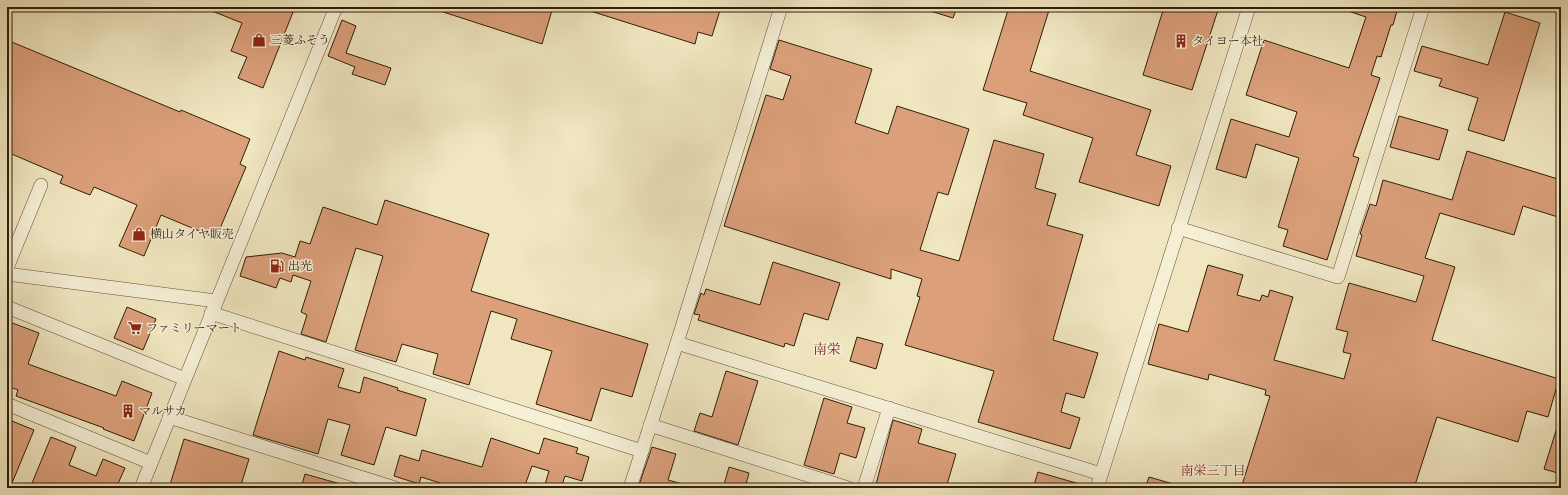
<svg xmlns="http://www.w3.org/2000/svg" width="1568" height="495" font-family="'IM FELL French Canon','Noto Serif JP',serif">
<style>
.building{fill:#dba07a;stroke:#2f1e09}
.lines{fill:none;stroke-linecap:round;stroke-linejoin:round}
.minor-casing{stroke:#5f5037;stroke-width:14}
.minor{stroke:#f5efd6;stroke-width:13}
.labels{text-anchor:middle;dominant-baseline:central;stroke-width:3;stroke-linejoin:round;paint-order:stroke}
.poi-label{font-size:12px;fill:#2f1e09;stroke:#f5efd6;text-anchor:start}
.neighbourhood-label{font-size:13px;fill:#7a1f14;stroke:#f5efd6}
.quarter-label{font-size:14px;fill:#7a1f14;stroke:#f5efd6}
</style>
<rect width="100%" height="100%" fill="#f0e6c0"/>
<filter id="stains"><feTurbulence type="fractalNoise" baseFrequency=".005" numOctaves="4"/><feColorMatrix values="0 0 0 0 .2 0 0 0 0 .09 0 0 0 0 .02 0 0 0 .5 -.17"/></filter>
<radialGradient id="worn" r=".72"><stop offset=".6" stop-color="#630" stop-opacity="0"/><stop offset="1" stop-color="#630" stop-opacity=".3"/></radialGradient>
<!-- building -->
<g class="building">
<polygon points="202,7 281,7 293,12 263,88 238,78 247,57 231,51 242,23"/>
<polygon points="434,7 553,7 542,44 434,9"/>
<polygon points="585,7 721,7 712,36 698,32 695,44 584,9"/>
<polygon points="924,7 957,7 953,18 924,9"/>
<polygon points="1009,7 1050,7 1030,71 1151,110 1136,155 1171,166 1159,206 1079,182 1093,138 1023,115 1027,103 983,90"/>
<polygon points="1164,7 1219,7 1192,90 1143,75"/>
<polygon points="1342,7 1386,7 1397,11 1393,25 1391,25 1381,57 1377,56 1371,75 1380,78 1353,156 1359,158 1327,260 1283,246 1288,230 1278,227 1299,158 1256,144 1246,178 1216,169 1231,119 1289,137 1297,112 1246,95 1264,40 1349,68 1366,17 1342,9"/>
<polygon points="1505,12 1540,23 1504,141 1468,130 1478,98 1439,86 1442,79 1414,71 1422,46 1488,65"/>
<polygon points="342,20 356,26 346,53 391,68 385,85 352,74 355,67 328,56"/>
<polygon points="7,40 180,112 181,110 250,139 240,164 246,167 216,238 161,215 144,256 119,246 137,205 94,187 90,195 60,183 63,176 7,152"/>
<polygon points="779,40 872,69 855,123 888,134 897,106 969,129 948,195 938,192 920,250 959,261 994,140 1044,154 1035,188 1056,194 1047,225 1083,235 1053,340 1098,353 1084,398 1066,393 1061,412 1080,418 1070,449 978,422 994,371 905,345 920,297 917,296 922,279 891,269 891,279 724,226 766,95 783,100 791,76 770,69"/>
<polygon points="1399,116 1448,130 1439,160 1390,147"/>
<polygon points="1467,151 1561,180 1561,218 1523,206 1514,235 1440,213 1425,258 1455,267 1432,340 1559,379 1548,417 1527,411 1518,442 1437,417 1414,488 1241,488 1270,396 1265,395 1266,390 1209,374 1208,380 1148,364 1159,324 1188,332 1208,265 1243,275 1237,295 1260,301 1262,295 1268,297 1270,290 1293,297 1274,360 1344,379 1351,354 1343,352 1348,332 1336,329 1349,283 1416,302 1424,276 1356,256 1362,235 1360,234 1370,204 1376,206 1383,180 1452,200"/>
<polygon points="385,200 489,234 471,291 648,344 632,397 601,388 591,421 536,404 552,351 511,339 517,319 491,311 469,385 433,374 438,354 402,344 396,362 355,350 383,256 356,248 326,342 301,334 307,315 301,312 311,281 293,275 291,282 280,278 276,288 240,276 246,257 282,253 295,257 300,241 310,244 323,207 377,225"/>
<polygon points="773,262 840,283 828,320 804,313 794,346 785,343 784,347 698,320 700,315 694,314 701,293 704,295 706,289 760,305"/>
<polygon points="127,307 156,319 143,350 114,338"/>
<polygon points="7,321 39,333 28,364 116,396 122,381 152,393 134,441 103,429 104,428 16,396 18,390 7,386"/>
<polygon points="857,337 883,344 876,369 850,361"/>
<polygon points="279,351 305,360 306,357 344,369 338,387 360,393 364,377 398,388 397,390 426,399 416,436 386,427 374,465 341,455 350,425 328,419 318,454 253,435"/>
<polygon points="726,371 758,381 738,445 694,431 700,413 712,417"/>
<polygon points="824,398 852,407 847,423 865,428 856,458 840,453 834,474 804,465"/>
<polygon points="7,419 34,430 10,488 7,488"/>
<polygon points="893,420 922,429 918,443 956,454 946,488 875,488"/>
<polygon points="1559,421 1561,421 1561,474 1544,469"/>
<polygon points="51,437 76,447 69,465 96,476 103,459 125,468 116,488 30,488"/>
<polygon points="491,438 539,454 544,438 578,448 576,453 589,457 582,481 565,476 561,488 544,488 549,471 532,466 524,488 456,488 421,477 419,484 394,476 400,455 419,461 422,450 482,467"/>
<polygon points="184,439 249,459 240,488 169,488"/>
<polygon points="652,447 676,454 668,480 686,485 686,488 638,488"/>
<polygon points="729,467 749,473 745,488 723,488"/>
<polygon points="1038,472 1083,485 1083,488 1033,488"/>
<polygon points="305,474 344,485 344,488 301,488"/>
<polygon points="1149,477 1177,485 1177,488 1145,488"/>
</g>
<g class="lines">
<!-- minor casing -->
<g class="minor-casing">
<g id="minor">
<polyline points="1178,228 1338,277 1423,7"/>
<polyline points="7,268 41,185"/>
<polyline points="7,274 216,301"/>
<polyline points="7,307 185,379"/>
<polyline points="211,313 642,451"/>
<polyline points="677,343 1101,474"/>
<polyline points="7,404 151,463"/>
<polyline points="169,417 395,488"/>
<polyline points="650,425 848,488"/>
<polyline points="141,488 336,7"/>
<polyline points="630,488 677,343 781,7"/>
<polyline points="864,488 889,408"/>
<polyline points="1097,488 1249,7"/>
</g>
</g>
<!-- minor -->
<use href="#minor" class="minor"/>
</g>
<!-- icons -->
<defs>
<g id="shop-bare" transform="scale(1.08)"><path d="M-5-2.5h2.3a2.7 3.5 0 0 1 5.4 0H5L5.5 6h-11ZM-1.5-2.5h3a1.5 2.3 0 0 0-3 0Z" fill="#8f2418" stroke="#f5efd6" stroke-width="2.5" paint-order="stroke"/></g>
<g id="building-bare" transform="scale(1.08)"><path d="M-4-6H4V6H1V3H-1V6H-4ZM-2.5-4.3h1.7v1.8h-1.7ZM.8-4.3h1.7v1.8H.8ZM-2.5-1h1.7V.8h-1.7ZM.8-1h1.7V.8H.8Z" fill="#8f2418" stroke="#f5efd6" stroke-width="2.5" paint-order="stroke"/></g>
<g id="fuel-bare" transform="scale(1.08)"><path d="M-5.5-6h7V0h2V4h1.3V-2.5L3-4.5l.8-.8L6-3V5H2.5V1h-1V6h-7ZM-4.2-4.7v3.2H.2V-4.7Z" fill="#8f2418" stroke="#f5efd6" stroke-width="2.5" paint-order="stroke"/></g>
<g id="supermarket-bare" transform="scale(1.08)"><path d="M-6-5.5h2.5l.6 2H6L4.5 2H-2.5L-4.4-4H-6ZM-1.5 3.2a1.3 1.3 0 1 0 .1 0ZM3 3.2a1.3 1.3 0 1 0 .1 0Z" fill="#8f2418" stroke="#f5efd6" stroke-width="2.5" paint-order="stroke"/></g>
</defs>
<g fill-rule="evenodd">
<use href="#shop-bare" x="259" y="40"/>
<use href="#building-bare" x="1181" y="41"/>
<use href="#shop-bare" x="139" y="234"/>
<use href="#fuel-bare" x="277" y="266"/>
<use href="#supermarket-bare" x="135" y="328"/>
<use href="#building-bare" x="128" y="411"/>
</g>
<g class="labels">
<!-- poi labels -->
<g class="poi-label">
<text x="270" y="40">三菱ふそう</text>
<text x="1192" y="41">タイヨー本社</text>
<text x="150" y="234">横山タイヤ販売</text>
<text x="288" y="266">出光</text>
<text x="146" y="328">ファミリーマート</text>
<text x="139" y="411">マルサカ</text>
</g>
<!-- neighbourhood labels -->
<g class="neighbourhood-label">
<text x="1213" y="470">南栄三丁目</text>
</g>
<!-- quarter labels -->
<g class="quarter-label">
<text x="827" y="349">南栄</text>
</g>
</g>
<!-- margin -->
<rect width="1568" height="495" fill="none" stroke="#f0e6c0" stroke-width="24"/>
<rect x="8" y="8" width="1552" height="479" fill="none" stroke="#2f1e09" stroke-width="2"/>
<rect x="12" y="12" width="1544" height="471" fill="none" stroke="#2f1e09"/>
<rect width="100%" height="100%" filter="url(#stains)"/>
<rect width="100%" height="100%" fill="url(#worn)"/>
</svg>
